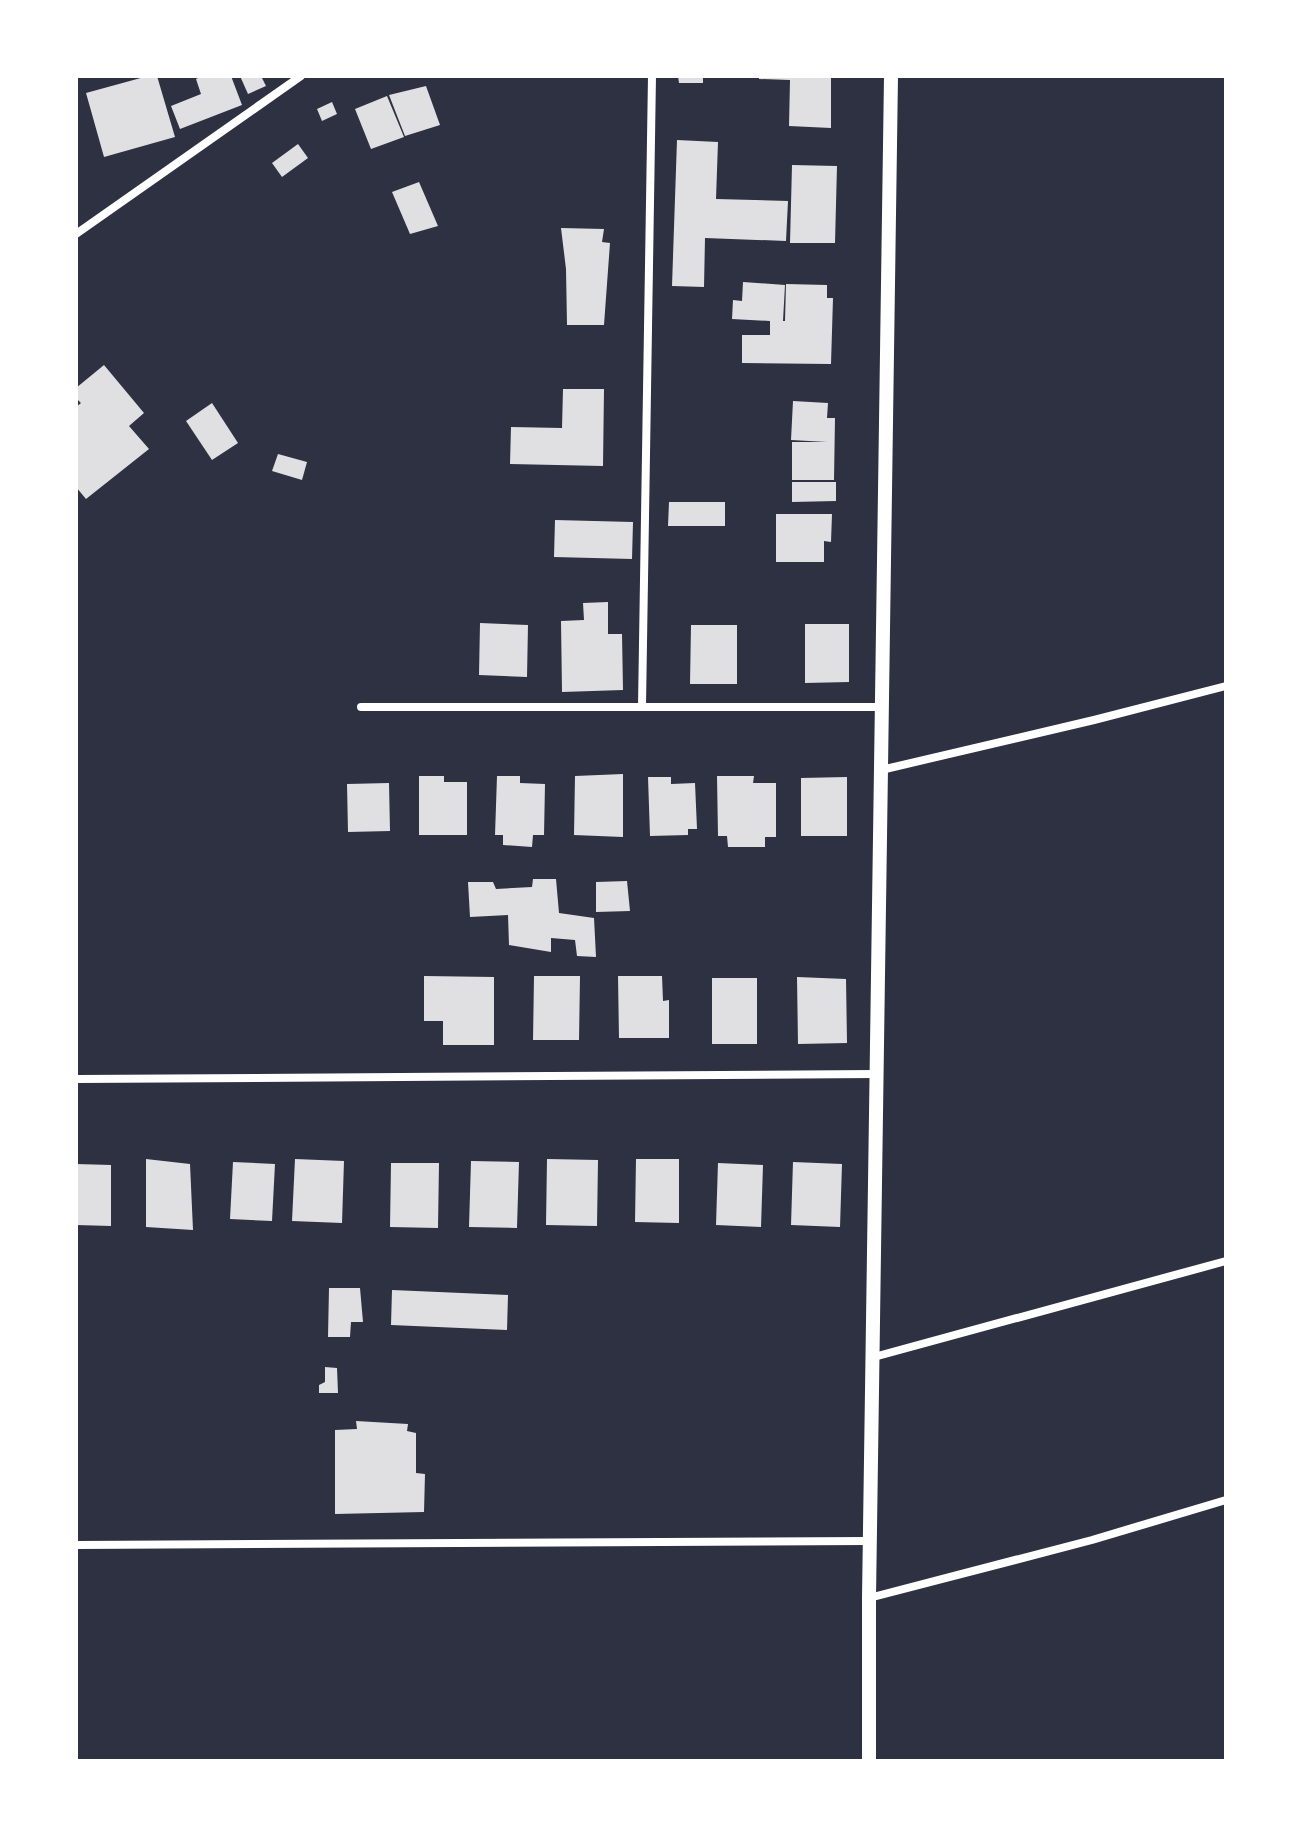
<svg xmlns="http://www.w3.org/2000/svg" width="1302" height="1837" font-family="Overpass,sans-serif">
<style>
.building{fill:#e0e0e3}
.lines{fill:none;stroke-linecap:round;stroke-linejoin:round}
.minor{stroke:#fff;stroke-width:8}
.tertiary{stroke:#fff;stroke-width:14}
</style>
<rect width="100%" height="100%" fill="#2d3142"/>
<!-- building -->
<g class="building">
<polygon points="148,76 157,76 175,137 104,157 86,93"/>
<polygon points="202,76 231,76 242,105 180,129 171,106 201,94 196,79"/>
<polygon points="240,76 261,76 266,86 248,94"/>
<polygon points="678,76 703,76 703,83 679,83"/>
<polygon points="759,76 831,76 831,128 789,126 790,80 759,79"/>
<polygon points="426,86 440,125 405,136 389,95"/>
<polygon points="387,96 404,137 371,149 355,109"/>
<polygon points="332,102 337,114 322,121 317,109"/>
<polygon points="677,140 718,142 716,199 788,201 786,241 705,238 704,287 672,286"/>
<polygon points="298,144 308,158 282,177 272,163"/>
<polygon points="792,165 837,166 835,243 790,243"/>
<polygon points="419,182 438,226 410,234 392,192"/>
<polygon points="561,228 604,229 602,242 610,243 604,325 567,325 566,269"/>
<polygon points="743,282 785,285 783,321 785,321 786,284 827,285 827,298 833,298 831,364 742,363 742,335 770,335 770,321 732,319 733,300 742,301"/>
<polygon points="104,365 144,413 129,426 149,449 86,499 76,487 76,407 81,403 76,398 76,388"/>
<polygon points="563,389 604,389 603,466 510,464 511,427 562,428"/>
<polygon points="793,401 828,403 827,418 835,418 834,480 792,480 792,442 827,442 791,440"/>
<polygon points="212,403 238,443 212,460 186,421"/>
<polygon points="278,454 307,462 302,480 272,471"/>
<polygon points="792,482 836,482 836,501 792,502"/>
<polygon points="669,502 725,502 725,526 668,526"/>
<polygon points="776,514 832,514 831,542 824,541 824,562 776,562"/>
<polygon points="555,520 633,522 632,559 554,557"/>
<polygon points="608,602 608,634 622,634 623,690 562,692 561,621 584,620 583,603"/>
<polygon points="480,623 528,625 527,677 479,675"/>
<polygon points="805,624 849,624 849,682 805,683"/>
<polygon points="691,625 737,625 737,684 690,684"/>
<polygon points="623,774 623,837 574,835 575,776"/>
<polygon points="419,776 444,776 444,782 467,782 467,835 419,835"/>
<polygon points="497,776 520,776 520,783 545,784 544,835 533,835 532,847 503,845 503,835 495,835"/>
<polygon points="717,776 754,776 753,783 776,783 776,837 765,837 765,847 728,847 727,836 718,836"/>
<polygon points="648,777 671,777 671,784 695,783 697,829 688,829 688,835 650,836"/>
<polygon points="847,777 847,836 801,836 801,778"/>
<polygon points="389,783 390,831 348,832 347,784"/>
<polygon points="533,879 556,879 559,913 594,918 596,957 577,956 575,940 551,938 551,952 509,945 508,915 470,917 468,882 493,882 496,889 532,887"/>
<polygon points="627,881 630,911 596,912 596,882"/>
<polygon points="424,976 494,977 494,1045 443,1045 443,1021 424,1021"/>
<polygon points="534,976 580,976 579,1040 533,1040"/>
<polygon points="618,976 662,976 663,1001 669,1000 669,1038 619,1038"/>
<polygon points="797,977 846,979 847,1043 798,1044"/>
<rect x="712" y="978" width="45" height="66"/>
<polygon points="146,1159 190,1164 193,1230 146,1227"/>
<polygon points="295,1159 344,1161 342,1223 292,1221"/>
<polygon points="547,1159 598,1160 597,1226 546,1225"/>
<polygon points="636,1159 679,1159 679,1223 635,1222"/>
<polygon points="471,1161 519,1162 517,1228 469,1227"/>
<polygon points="233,1162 275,1164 272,1221 230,1219"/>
<polygon points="793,1162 842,1164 840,1227 791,1225"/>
<polygon points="391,1163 439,1163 438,1228 390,1227"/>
<polygon points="718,1163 763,1165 761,1227 716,1225"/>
<polygon points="76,1164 111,1165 111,1226 76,1225"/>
<polygon points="329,1288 360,1288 363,1322 351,1322 350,1337 328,1337"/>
<polygon points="392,1290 508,1295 507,1330 391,1325"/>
<polygon points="325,1367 337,1368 338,1393 319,1393 319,1385 325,1382"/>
<polygon points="356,1421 408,1424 407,1431 416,1433 416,1473 425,1474 424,1512 335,1514 335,1430 357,1429"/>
</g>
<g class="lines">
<!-- minor -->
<g class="minor">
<polyline points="76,234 301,76"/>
<polyline points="642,706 652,76"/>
<polyline points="361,707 881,707"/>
<polyline points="881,770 1094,720 1226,686"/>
<polyline points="76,1079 877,1074"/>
<polyline points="874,1357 1226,1261"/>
<polyline points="76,1545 870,1541"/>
<polyline points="869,1598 1092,1540 1226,1500"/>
</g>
<!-- tertiary -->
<polyline class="tertiary" points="869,1761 869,1598 891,76"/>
</g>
<!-- border -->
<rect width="1302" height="1837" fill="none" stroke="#ffffff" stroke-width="156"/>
</svg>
